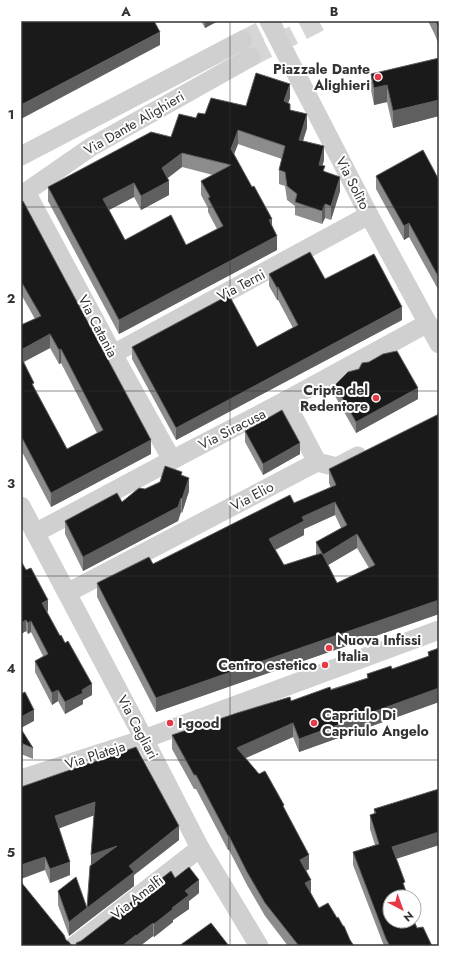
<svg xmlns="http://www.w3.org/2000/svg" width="460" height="967" font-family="Jost,sans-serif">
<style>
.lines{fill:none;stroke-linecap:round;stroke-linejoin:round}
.minor-tunnel{stroke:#d6d6d6;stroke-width:19;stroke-dasharray:19 10;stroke-linecap:butt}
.minor{stroke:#d0d0d0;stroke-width:19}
.wall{fill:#8c8c8c;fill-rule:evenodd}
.shaded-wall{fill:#5f5f5f}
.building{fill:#1a1a1a;stroke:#5f5f5f;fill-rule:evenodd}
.grid{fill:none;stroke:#333;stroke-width:1;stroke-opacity:0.55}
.poi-dot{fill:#e63946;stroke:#fff;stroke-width:1.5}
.labels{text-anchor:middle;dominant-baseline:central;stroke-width:4;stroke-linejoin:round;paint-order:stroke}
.poi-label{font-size:14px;font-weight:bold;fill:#333;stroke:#fff;text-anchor:end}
.street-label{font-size:14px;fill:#333;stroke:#fff}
.neatline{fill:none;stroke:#333;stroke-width:1.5}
.grid-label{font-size:13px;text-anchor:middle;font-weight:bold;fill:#333}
</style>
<rect width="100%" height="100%" fill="#fff"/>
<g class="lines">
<!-- minor-tunnel -->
<g class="minor-tunnel">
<polyline points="243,40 281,21"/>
<polyline points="251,57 321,21"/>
</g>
<!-- minor -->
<g class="minor">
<polyline points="269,21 369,215 439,344"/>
<polyline points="21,156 243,40"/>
<polyline points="26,192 113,354 172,460"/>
<polyline points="21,194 26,192 91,147 251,57"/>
<polyline points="113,354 369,215"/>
<polyline points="285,401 317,462"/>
<polyline points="21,506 144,739 200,848 259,946"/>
<polyline points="35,533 172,460 285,401 428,323"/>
<polyline points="67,593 317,462 337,467 358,456"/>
<polyline points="21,779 144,739 439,630"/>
<polyline points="74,946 200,848"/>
</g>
</g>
<!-- wall -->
<g class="wall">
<polygon points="201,21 218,21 205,28"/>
<polygon points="428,21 439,21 439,45 434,33"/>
<polygon points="439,58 439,116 393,128 387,102 374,105 371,90 371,74"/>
<path d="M290,98L288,103L290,110L307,128L303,141L324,160L322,166L325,172L340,191L331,220L325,218L322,224L295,215V206L287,200L285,186L279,184V170L282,159L238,144L234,154L272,225L277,250L119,334L48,201V187L171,137L196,118L205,114ZM182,167L213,175L201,181V195L208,208V212L217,229L186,245L125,240L109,210L134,197L141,210L169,195L168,178Z"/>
<polygon points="376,176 439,180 439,291 409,237 404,240 376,189"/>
<path d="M21,202L151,454L51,507L21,450V325L35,319L22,296ZM50,348L59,364L61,363L97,433L67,449L34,387L24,362Z"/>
<polygon points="269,274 325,279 402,320 176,440 132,359 132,347 257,347 293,328 278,300 277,300 269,286"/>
<polygon points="335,385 418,399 356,433 335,396"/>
<path d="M439,414V614L156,712L97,597V583L153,564L331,488L329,483V469ZM335,515L341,528L316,542V555L284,565L275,550L304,535V529ZM357,548L369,568L337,583L328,565Z"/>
<polygon points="245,431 300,454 263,475 245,442"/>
<polygon points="182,475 189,491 182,513 181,512 178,521 83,571 65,534 65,521 122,502 145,489"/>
<polygon points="21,561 48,611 47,612 92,695 83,700 83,704 65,714 58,701 52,705 35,672 35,661 43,656 31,632 28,634 26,631 21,634"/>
<polygon points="439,648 439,702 299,752 293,737 245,758 284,808 309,869 306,871 311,893 319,908 350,940 354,946 288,946 265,916 247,885 229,850 228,850 196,789 194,789 172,749 172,735 291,701 367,678 367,674 392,669 428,657 428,652"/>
<polygon points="21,729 33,748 33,759 21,754"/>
<polygon points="21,787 179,840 134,875 134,886 87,922 94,815 59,828 70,875 50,883 45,870"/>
<polygon points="439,789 439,845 396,859 390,897 432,946 384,946 353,865 353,852 375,845 370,829 370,815 374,814 374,809"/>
<polygon points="175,878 199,893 189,901 189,909 173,920 173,922 154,937 153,936 140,946 76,946 76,943 81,941"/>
<polygon points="58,891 87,922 69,936 58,905"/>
</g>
<!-- shaded-wall -->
<g class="shaded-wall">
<polygon points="205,21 218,21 205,28"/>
<polygon points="160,32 160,45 21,119 21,105"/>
<polygon points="290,84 290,98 284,115 284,101"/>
<polygon points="387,85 387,102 374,105 374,88"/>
<polygon points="439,100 439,116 393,128 393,111"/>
<polygon points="307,114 307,128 299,153 299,140"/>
<polygon points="238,130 238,144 231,162 231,149"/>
<polygon points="324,146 324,160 319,178 319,165"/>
<polygon points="182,153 182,167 162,182 162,168"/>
<polygon points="340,177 340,191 331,220 331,206"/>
<polygon points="169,181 169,195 141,210 141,196"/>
<polygon points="134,183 134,197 103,213 103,199"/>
<polygon points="325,204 325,218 322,224 322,211"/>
<polygon points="272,219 272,233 269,220"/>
<polygon points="409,223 409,237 404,240 404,226"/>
<polygon points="277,236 277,250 119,334 119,320"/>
<polygon points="21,283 22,283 22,296 21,297"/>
<polygon points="278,287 278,300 277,300 277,288"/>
<polygon points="402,307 402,320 176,440 176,428"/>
<polygon points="50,334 50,348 21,363 21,350"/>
<polygon points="61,349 61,363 59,364 59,350"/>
<polygon points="418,388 418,399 356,433 356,422"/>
<polygon points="151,440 151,454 51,507 51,493"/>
<polygon points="300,443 300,454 263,475 263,464"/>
<polygon points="189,478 189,491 182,513 182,499"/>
<polygon points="181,498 181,512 178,521 83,571 83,557"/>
<polygon points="335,502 335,515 304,529 304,535 269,553 269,539 302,517"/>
<polygon points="357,534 357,548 323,568 323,555"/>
<polygon points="48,600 48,611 42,614 42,603"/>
<polygon points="439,600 439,614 156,712 156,698"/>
<polygon points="26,620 26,631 21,634 21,623"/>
<polygon points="31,621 31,632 28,634 28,623"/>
<polygon points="92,684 92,695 83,700 83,704 65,714 65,702 82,690"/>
<polygon points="439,688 439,702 299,752 299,739"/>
<polygon points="58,690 58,701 52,705 52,693"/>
<polygon points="34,710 34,721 21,728 21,717"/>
<polygon points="293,723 293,737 237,762 237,748"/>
<polygon points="95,802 95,815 55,830 55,816"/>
<polygon points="179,826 179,840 134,875 134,886 87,922 87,908 129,866"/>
<polygon points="439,832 439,845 392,860 392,847"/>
<rect x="228" y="836" width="1" height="14"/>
<polygon points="117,846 91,868 91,855"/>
<polygon points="309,855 309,869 300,874 300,860"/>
<polygon points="45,857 45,870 21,879 21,865"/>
<polygon points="70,862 70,875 50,883 50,869"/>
<polygon points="199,880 199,893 189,901 189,909 173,920 173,922 154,937 154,924 172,908 185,891"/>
<polygon points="311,880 311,894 305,883"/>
<polygon points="87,908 87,922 69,936 69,922"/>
<polygon points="153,923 153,936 140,946 136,946 136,936"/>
<polygon points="136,935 136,946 122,946"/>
</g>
<!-- building -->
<g class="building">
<polygon points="21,21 154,21 160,32 21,105"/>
<polygon points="436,21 439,21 439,29"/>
<polygon points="439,58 439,100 393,111 387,85 374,88 371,74"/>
<path d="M256,73L290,84L284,101L290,104V110L307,114L299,140L324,146L319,165L325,166L323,171L340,177L331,206L325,204L322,211L295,202L297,194L287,186L285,172L279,170L285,146L238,130L231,149L252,187L254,186L272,219L269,220L277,236L119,320L48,187L151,132L171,137L179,114L196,118L198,113L205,114L211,98L246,106ZM182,153L231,165L201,181L210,197L208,198L223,226L186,245L171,215L125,240L103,199L134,183L141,196L169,181L162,168Z"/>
<polygon points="423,150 439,180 439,278 409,223 404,226 376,176"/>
<polygon points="23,201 151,440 51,493 21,436 21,357 34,383 32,384 67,449 103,430 61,349 59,350 50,334 21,350 21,325 41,316 22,283 21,283 21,202"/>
<polygon points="310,252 325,279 374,254 402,307 176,428 132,347 229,295 257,347 298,325 278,287 277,288 269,274"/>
<polygon points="397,351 418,388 356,422 335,385 348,372 359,369 362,363 369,362 383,354"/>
<polygon points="282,410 300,443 263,464 245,431"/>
<path d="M439,414V600L156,698L97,583L149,557L153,564L290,495L294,503L336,485L329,469ZM335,502L347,525L316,542L323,555L357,534L375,565L337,583L322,553L284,565L269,539L304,521L302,517Z"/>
<polygon points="165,466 182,472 181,475 189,478 182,499 181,498 178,507 83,557 65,521 117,493 122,502 139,488 145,489 160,482"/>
<polygon points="21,561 26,570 31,568 48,600 42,603 60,636 61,635 65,643 68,641 92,684 82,690 83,693 65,702 58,690 52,693 35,661 48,654 31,621 28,623 26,620 21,623"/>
<polygon points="439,648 439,688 299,739 293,723 237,748 259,774 265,771 284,805 283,806 309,855 300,860 311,880 305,883 319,908 328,903 337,918 338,917 343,926 344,926 350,940 354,946 299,946 265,903 247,872 229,836 228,836 196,775 194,775 172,735 237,713 290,697 291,701 330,687 331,690 368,678 367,674 391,666 392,669 429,656 428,652"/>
<polygon points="25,692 34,710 21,717 21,694"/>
<polygon points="21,729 33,748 21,743"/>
<polygon points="136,747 179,826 129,866 134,872 87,908 90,866 117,846 91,855 95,802 55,816 70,862 50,869 45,857 21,865 21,787"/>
<polygon points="439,789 439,832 392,847 405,882 403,883 408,897 390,897 390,921 414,921 417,928 423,927 432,946 390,946 386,939 353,852 379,844 370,815 376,813 374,809"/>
<polygon points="189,867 199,880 185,891 189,895 172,908 173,909 154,924 153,923 136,936 136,935 122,946 77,946 76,943 81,941 171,871 175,878"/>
<polygon points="76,877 87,908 69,922 58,891"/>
<polygon points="21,882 64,935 66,940 69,942 72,946 21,946"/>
<polygon points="211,923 229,946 179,946"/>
</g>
<!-- grid -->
<path class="grid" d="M230,21V946M21,207H439M21,391H439M21,576H439M21,760H439"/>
<!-- markers -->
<g class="poi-dot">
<circle cx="378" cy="77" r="4"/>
<circle cx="376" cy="398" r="4"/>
<circle cx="329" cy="648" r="4"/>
<circle cx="325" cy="665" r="4"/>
<circle cx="170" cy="723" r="4"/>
<circle cx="314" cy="723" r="4"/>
</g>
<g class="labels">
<!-- poi labels -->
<g class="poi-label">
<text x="370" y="69">Piazzale Dante<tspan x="370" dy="16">Alighieri</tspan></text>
<text x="368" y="390">Cripta del<tspan x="368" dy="16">Redentore</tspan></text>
<text x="337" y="640" text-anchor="start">Nuova Infissi<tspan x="337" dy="16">Italia</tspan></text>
<text x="317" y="665">Centro estetico</text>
<text x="322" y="715" text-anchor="start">Capriulo Di<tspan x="322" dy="16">Capriulo Angelo</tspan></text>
<text x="178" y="723" text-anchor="start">I-good</text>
</g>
<!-- street labels -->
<g class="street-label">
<text transform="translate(134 123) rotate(-30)">Via Dante Alighieri</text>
<text transform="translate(353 183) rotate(63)">Via Solìto</text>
<text transform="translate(241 285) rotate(-28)">Via Terni</text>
<text transform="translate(98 326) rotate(62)">Via Catania</text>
<text transform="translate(232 429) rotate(-27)">Via Siracusa</text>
<text transform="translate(252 496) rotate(-28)">Via Elio</text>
<text transform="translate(138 727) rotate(62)">Via Cagliari</text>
<text transform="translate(95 755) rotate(-18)">Via Plateja</text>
<text transform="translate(137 897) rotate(-38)">Via Amalfi</text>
</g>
</g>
<!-- border -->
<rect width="460" height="967" fill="none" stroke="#ffffff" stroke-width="44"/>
<!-- north arrow -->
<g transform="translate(402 909) rotate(139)"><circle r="19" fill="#ffffff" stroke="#adadad"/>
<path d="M0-3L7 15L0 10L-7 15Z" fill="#e63946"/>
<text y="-6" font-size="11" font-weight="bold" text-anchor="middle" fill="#333333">N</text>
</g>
<rect x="22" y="22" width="416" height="923" class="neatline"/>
<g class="grid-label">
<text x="126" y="16">A</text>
<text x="334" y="16">B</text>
<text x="11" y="119">1</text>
<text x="11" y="303">2</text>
<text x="11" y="488">3</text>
<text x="11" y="673">4</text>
<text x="11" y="857">5</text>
</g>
</svg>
